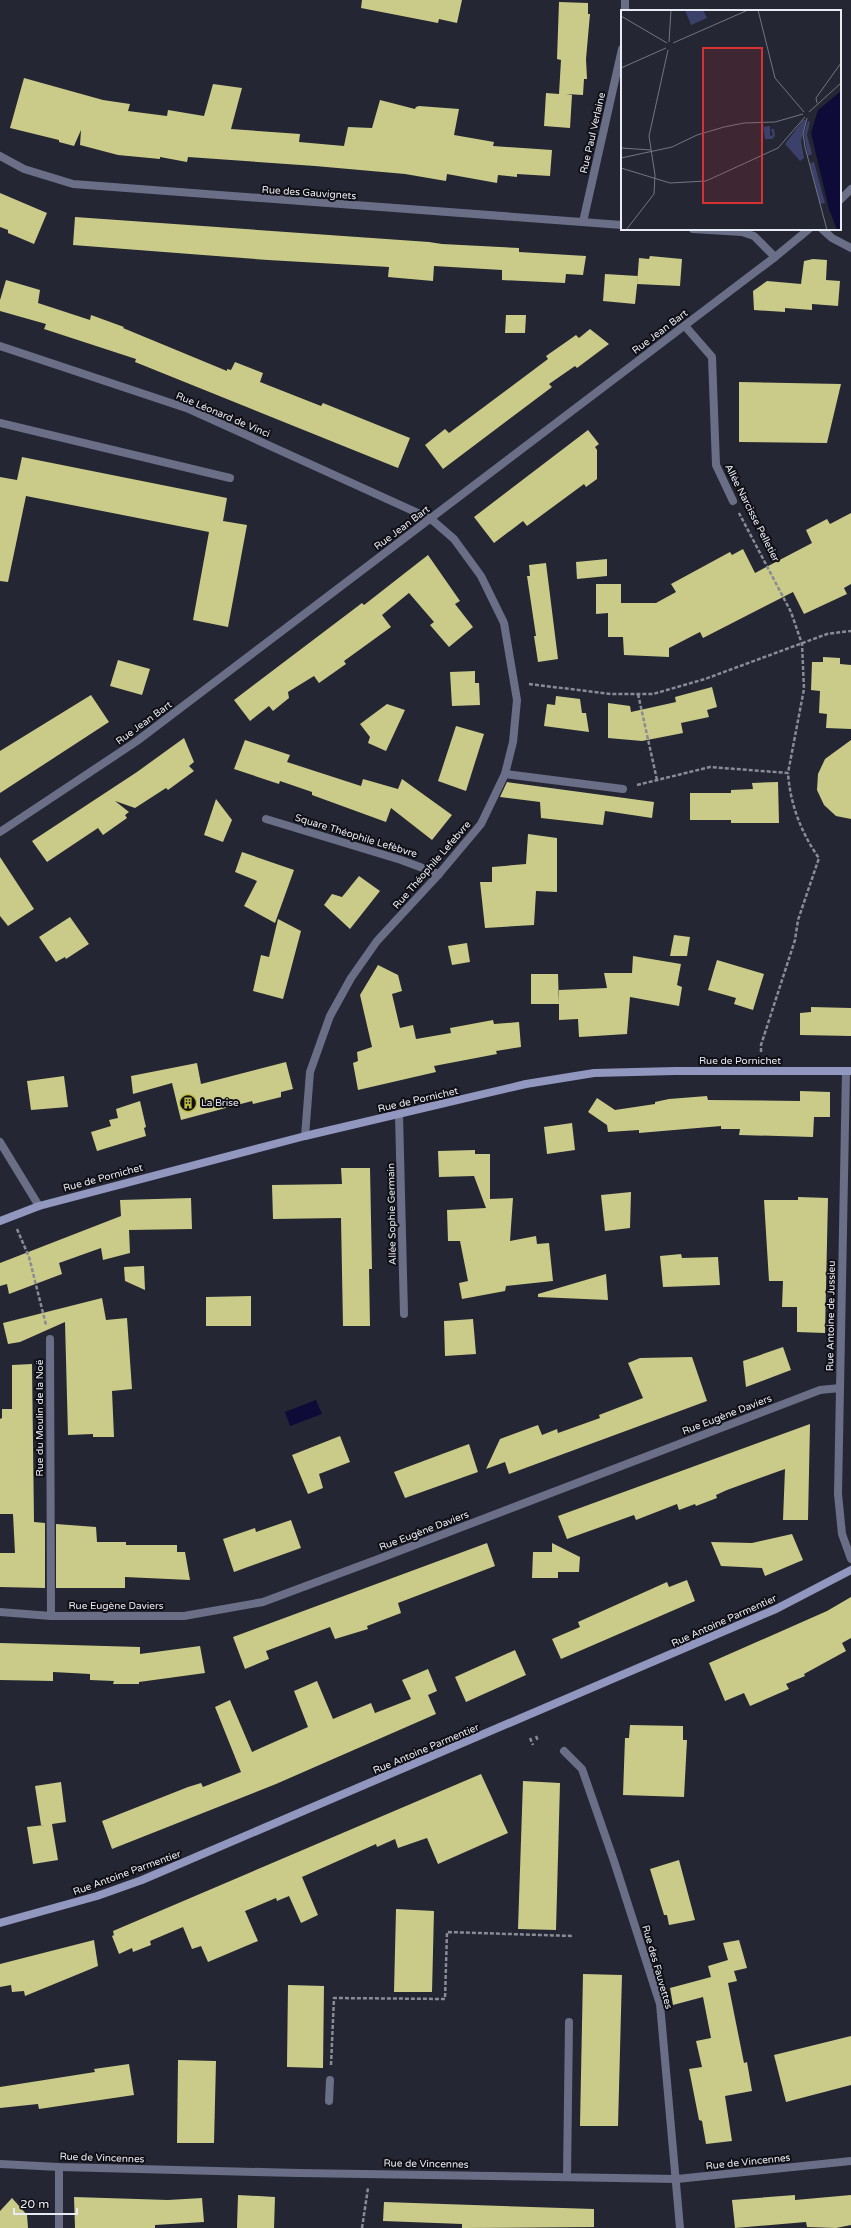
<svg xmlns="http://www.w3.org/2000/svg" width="851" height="2228" font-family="'Varela Round',sans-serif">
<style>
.water{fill:#0e0b39}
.building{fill:#cbcb89}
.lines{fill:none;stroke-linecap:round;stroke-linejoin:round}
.path{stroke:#898b96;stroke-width:2.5;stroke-dasharray:4 2;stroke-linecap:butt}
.lane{stroke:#6a6f87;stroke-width:8}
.street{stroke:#6a6f87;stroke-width:8}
.secondary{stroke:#9197be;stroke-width:8}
.labels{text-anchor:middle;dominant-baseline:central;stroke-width:4;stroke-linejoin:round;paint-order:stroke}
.street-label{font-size:10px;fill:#e9ebf4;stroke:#0f0f15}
.poi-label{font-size:10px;fill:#e9ebf4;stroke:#0f0f15;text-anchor:start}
.inset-road{fill:none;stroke:#737580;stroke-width:1}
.view{fill:#d73232;fill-opacity:0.15;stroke:#d73232;stroke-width:2}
.inset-edge{fill:none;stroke:#e9ebf4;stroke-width:2}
</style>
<rect width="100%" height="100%" fill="#242633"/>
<!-- water -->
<polygon class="water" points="316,1400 322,1414 290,1426 285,1412"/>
<!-- building -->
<g class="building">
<polygon points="362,0 462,0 457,23 439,19 438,23 361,8"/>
<polygon points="559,2 588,3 588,14 590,14 586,59 587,79 584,79 583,95 566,94 572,95 570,128 544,126 546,93 559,94 561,60 557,59"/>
<polygon points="24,78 103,100 130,104 128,111 167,116 168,110 204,116 213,84 242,88 231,129 300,134 299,142 344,146 348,127 372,128 380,100 415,109 416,107 419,106 459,109 454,135 494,142 493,146 552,150 550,176 517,174 517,177 498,175 497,183 447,174 446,181 405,174 315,166 188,157 187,162 160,157 160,159 118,155 80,145 81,130 74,146 59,142 59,140 10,128"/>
<polygon points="0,193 47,213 34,244 8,233 8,230 0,227"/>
<polygon points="75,217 429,242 442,244 519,248 519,252 586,256 583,275 566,274 565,283 502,280 502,270 434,266 433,281 388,277 389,267 268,260 73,245"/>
<polygon points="650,256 682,259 680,286 637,284 639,258 649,259"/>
<polygon points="813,259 827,260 826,280 840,281 838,306 812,304 812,310 785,308 785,312 754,310 753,291 767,281 801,284 804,261"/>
<polygon points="605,274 638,276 635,304 603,301"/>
<polygon points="6,280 40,290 38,303 90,320 91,315 124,327 123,328 227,371 227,369 231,370 235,362 263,373 260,382 321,406 323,403 410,438 398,468 135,362 136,359 44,329 46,324 0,311 0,300"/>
<polygon points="506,315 526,315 525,333 505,333"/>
<polygon points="590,329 609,344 577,368 575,366 549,384 552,387 443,469 425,445 445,429 449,433 548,359 546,356 576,335 579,338"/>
<polygon points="739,382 841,384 827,443 739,442"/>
<polygon points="588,430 599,444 595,447 597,450 597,479 586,487 584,484 527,526 523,521 494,543 474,517"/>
<polygon points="22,457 227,498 223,521 247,525 228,627 193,620 209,532 26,496 8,582 0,581 0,477 17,480"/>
<polygon points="851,513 851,584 844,588 847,594 804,614 793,592 703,638 700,632 669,648 669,657 624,655 623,637 608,637 608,613 596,614 596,584 621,584 621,603 656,603 676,592 671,584 730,552 732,555 743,549 755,573 812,543 806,530 827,519 830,524"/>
<polygon points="428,555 460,601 455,604 473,627 449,647 430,625 434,622 409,593 382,615 391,627 344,661 346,664 319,683 314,676 288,692 289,698 273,711 269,706 250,721 234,700 362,603 364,605"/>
<polygon points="607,559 607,576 577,579 576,562"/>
<polygon points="546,563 558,659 538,662 534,636 536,636 527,576 530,576 529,565"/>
<polygon points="823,657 840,658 840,664 851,665 851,729 826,728 827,714 819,713 820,691 811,690 812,662 823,662"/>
<polygon points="118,660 150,669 142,695 110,686"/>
<polygon points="475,671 475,683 479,683 480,705 452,706 450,672"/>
<polygon points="712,687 717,707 707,710 709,717 681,723 683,733 642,741 608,738 608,703 630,706 631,712 676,702 675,697"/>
<polygon points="91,695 109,722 0,793 0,751"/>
<polygon points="556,696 580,699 582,713 586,713 589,732 544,726 547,704 555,705"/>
<polygon points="387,704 405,710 386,751 368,743 370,737 360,724"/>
<polygon points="456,726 484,734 466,791 438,781"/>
<polygon points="184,738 194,762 189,766 194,771 168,790 166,788 135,808 115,801 129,812 125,815 127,818 103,835 98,828 47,862 32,841 137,772"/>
<polygon points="245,740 290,755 287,762 361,786 363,779 398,789 402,779 452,815 432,840 391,808 386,822 312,795 312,792 280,781 279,784 234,769"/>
<polygon points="851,740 851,819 836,816 824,805 817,790 818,774 825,759"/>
<polygon points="507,782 654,802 652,818 605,811 603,825 541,818 540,802 500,797"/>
<polygon points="778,782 779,823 731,823 731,820 690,820 690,793 731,793 731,790 753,789 752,783"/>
<polygon points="216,799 232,820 223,842 204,835"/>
<polygon points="528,834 557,838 557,892 536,891 534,925 485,928 480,882 492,882 492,867 526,864"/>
<polygon points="242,852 294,870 275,923 244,906 257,881 235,872"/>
<polygon points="0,857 34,909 8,926 0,916"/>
<polygon points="359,876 380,891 350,929 324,905 332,894 342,897"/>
<polygon points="70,917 89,944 66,959 65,957 56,962 39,937"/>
<polygon points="278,919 301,931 283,999 253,991 261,955 269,957"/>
<polygon points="674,935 690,937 687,956 670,956"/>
<polygon points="467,943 470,962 452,965 448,946"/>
<polygon points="633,956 681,964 677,985 682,987 679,1006 630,997 627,1034 579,1037 578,1019 559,1020 559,990 607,988 604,973 632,973"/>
<polygon points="717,960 764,974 753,1010 734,1004 736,998 708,990"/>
<polygon points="378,965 398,975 402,991 392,994 400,1028 413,1025 416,1039 451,1033 450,1028 493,1020 494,1024 519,1022 521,1047 496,1051 497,1054 434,1066 436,1072 358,1090 353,1063 358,1061 357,1052 372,1047 360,995"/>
<polygon points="531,974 558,974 559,1004 531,1004"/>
<polygon points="811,1007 851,1008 851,1036 800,1035 800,1013 811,1012"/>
<polygon points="286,1062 293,1089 281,1092 281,1097 253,1104 252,1101 181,1120 172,1083 133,1094 131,1076 197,1063 201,1084"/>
<polygon points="64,1076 68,1107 31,1110 27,1081"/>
<polygon points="800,1091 830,1092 830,1117 814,1117 813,1137 739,1135 740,1129 721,1129 721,1126 639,1133 639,1130 608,1132 607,1125 588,1112 597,1098 615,1110 655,1104 655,1102 669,1099 707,1096 708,1100 800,1101"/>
<polygon points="140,1101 146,1127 144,1128 146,1136 97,1151 91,1132 111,1126 109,1120 118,1118 116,1109"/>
<polygon points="572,1123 575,1150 547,1154 544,1127"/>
<polygon points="475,1150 475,1154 490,1154 490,1199 513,1198 510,1241 536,1236 537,1244 549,1243 553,1281 506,1286 505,1291 462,1299 459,1283 468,1281 460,1241 448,1241 447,1210 486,1208 474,1176 439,1177 438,1151"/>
<polygon points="341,1168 370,1168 372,1269 369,1269 370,1326 343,1326 341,1218 273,1219 272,1185 342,1184"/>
<polygon points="631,1192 630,1228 605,1231 601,1195"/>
<polygon points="798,1197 828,1198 825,1333 797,1332 797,1307 782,1307 783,1281 769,1281 764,1200 798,1200"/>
<polygon points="191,1198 192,1229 129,1230 130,1253 103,1260 101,1248 59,1263 62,1274 9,1294 7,1284 0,1286 0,1263 121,1216 120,1200"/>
<polygon points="681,1254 682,1258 718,1257 720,1285 663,1287 660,1256"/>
<polygon points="144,1266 145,1290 125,1281 124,1267"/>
<polygon points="606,1274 608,1300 538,1297 538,1294"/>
<polygon points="251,1296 251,1326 206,1326 206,1297"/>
<polygon points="102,1298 106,1320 127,1318 132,1389 112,1391 114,1437 93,1437 93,1434 68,1435 65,1322 20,1342 8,1344 3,1323"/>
<polygon points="473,1319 476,1354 445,1356 444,1321"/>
<polygon points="783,1347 791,1370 746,1387 743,1361"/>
<polygon points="692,1357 707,1401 509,1474 505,1462 486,1469 500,1439 538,1425 542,1435 557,1429 558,1433 600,1418 599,1415 643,1398 628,1363 640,1358"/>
<polygon points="32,1364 34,1522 45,1523 45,1588 0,1587 0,1553 15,1553 13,1514 0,1514 0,1419 2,1418 2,1409 12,1409 12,1365"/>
<polygon points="810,1424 808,1520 783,1520 785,1469 727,1490 716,1495 717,1498 696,1506 695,1504 679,1510 677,1504 636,1520 634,1515 567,1539 558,1516"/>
<polygon points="340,1436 350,1462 319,1474 323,1488 308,1494 292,1455"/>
<polygon points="469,1444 478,1472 405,1498 394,1472"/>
<polygon points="291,1520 301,1548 234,1572 223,1539 255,1528 256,1532"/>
<polygon points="56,1524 96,1527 97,1542 126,1542 126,1545 177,1545 177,1552 185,1552 190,1580 125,1577 125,1588 56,1588"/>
<polygon points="792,1534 803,1560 765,1576 762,1568 721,1566 711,1542 752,1543"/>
<polygon points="487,1543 495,1566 398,1603 401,1613 367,1626 368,1629 335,1639 330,1627 266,1651 269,1659 245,1669 233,1637"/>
<polygon points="552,1543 580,1557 579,1572 558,1572 558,1578 532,1578 533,1552 552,1552"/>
<polygon points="687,1580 695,1601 561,1659 552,1639 580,1627 578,1622 667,1582 669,1587"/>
<polygon points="851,1597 851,1638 842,1643 846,1651 804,1674 805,1676 786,1684 789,1689 750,1706 744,1693 725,1701 709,1663 827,1611"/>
<polygon points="0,1643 140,1647 140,1654 200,1646 205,1673 139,1682 139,1684 113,1684 114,1681 90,1680 90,1674 53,1672 53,1681 0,1680"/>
<polygon points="515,1650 526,1675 466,1702 455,1677"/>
<polygon points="428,1669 437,1691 428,1695 436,1714 276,1784 112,1849 102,1821 188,1787 201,1783 203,1787 241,1772 215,1707 230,1700 252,1752 308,1727 294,1691 317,1681 333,1719 371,1703 375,1713 411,1699 402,1680"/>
<polygon points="630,1725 683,1726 683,1740 687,1740 684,1797 623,1795 625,1738 629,1738"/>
<polygon points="481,1774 508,1833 438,1864 427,1838 398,1848 395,1839 377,1847 376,1844 302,1877 318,1915 301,1923 289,1896 277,1901 276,1898 245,1911 258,1941 208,1962 201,1946 192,1949 183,1927 150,1941 151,1945 133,1952 132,1948 119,1954 112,1936 114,1935 113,1931"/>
<polygon points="523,1781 560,1783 556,1930 518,1929"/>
<polygon points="61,1782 66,1822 52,1824 58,1860 33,1864 27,1827 44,1825 41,1825 35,1786"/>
<polygon points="679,1860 695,1920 669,1925 667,1915 664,1915 650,1869"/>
<polygon points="396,1909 434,1911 432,1992 394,1992"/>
<polygon points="94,1940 98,1966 25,1996 24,1991 12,1992 11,1985 0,1987 0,1964"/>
<polygon points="739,1940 747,1968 734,1971 737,1981 728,1983 744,2063 747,2062 752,2091 725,2096 732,2141 706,2144 702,2121 699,2120 689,2069 702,2067 696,2041 711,2038 703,1997 673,2005 670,1988 711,1977 708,1966 728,1960 723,1943"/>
<polygon points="583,1974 622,1975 618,2126 580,2126"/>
<polygon points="288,1985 324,1986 323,2068 287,2067"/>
<polygon points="851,2036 851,2085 786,2102 774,2055"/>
<polygon points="178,2060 216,2061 214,2143 177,2143"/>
<polygon points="129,2064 134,2095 39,2109 38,2104 0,2108 0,2087 95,2072 94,2069"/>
<polygon points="238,2195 275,2197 274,2228 237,2228"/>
<polygon points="795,2195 795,2200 851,2195 851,2225 836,2228 807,2227 806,2222 735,2228 732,2200"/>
<polygon points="74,2197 168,2200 202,2198 204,2222 155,2225 155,2228 75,2228"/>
<polygon points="12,2198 27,2215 28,2228 0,2228 0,2211"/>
<polygon points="384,2202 594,2209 594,2227 462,2228 462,2224 383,2221"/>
</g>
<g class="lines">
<!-- path -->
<g class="path">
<polyline points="529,684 611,694 653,694 705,679 827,634 851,631"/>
<polyline points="638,694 657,780"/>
<polyline points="637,785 710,767 788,773 804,689 802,644 791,612 739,513"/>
<path d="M761,1052V1045L795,940L798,920L819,858C801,833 790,803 788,773"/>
<polyline points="17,1229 29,1257 46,1325"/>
<polyline points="536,1736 538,1741"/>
<polyline points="530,1738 533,1745"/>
<polyline points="331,2065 334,1998 445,1999 447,1932 572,1936"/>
<polyline points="362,2228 368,2188"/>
</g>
<!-- lane -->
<g class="lane">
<polyline points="685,326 712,357 716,465 733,501"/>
<polyline points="505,774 623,789"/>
<polyline points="0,1142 39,1206"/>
<polyline points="329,2101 330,2080"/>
<polyline points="567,2177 569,2022"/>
</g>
<!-- street -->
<g class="street">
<polyline points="625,11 625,0"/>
<polyline points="0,156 24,169 73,184 622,225"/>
<polyline points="840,200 851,189"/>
<polyline points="583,222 622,49"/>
<polyline points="693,229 742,232 754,236 775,257"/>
<polyline points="822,229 832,238 851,248"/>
<polyline points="0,346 189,409 431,519 454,539 481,576 504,623 517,700 513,742 505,774 481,824 439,874 377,941 351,978 330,1016 310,1072 305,1136"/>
<polyline points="0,423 230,478"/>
<polyline points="266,819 401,860 439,874"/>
<polyline points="0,832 137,741 775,257 809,229"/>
<polyline points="846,1071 838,1494 842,1534 851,1559"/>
<polyline points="399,1114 404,1314"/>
<polyline points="50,1339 51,1616"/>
<polyline points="0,1612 51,1616 184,1616 263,1602 381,1558 820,1390 840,1388"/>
<polyline points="564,1751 582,1769 614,1861 660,2004 680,2228"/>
<polyline points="0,2164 59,2167 299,2173 677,2179 851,2161"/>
<polyline points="59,2167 59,2228"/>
</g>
<!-- secondary -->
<g class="secondary">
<polyline points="0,1221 39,1206 305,1136 526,1084 594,1073 675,1071 851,1071"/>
<polyline points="0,1923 97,1896 142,1880 776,1609 851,1570"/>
</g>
</g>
<!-- icons -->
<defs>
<g id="building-ring" transform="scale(0.9)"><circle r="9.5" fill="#0f0f15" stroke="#c0be41" stroke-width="1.5"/><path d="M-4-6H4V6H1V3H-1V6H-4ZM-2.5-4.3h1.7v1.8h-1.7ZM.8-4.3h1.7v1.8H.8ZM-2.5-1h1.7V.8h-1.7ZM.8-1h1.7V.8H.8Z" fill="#c0be41"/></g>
</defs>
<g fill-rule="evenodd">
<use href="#building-ring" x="188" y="1103"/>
</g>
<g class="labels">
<!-- street labels -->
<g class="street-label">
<text transform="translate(593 133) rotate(-77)">Rue Paul Verlaine</text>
<text transform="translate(309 193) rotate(4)">Rue des Gauvignets</text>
<text transform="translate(660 332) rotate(-37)">Rue Jean Bart</text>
<text transform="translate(223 415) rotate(23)">Rue Léonard de Vinci</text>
<text transform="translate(752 513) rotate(63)">Allée Narcisse Pelletier</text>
<text transform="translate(402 528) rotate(-37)">Rue Jean Bart</text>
<text transform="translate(144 723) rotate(-36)">Rue Jean Bart</text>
<text transform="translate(356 836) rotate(17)">Square Théophile Lefèbvre</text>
<text transform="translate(432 865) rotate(-49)">Rue Théophile Lefebvre</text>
<text x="740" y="1061">Rue de Pornichet</text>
<text transform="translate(418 1100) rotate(-13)">Rue de Pornichet</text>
<text transform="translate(103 1178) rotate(-15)">Rue de Pornichet</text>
<text transform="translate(392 1214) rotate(-91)">Allée Sophie Germain</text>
<text transform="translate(831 1316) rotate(-89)">Rue Antoine de Jussieu</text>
<text transform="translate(727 1415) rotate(-21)">Rue Eugène Daviers</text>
<text transform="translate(40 1418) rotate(-90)">Rue du Moulin de la Noë</text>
<text transform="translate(424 1531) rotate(-21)">Rue Eugène Daviers</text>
<text x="116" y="1606">Rue Eugène Daviers</text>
<text transform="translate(724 1621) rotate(-24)">Rue Antoine Parmentier</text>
<text transform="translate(426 1749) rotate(-23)">Rue Antoine Parmentier</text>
<text transform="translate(127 1873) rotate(-20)">Rue Antoine Parmentier</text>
<text transform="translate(657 1967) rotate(74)">Rue des Fauvettes</text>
<text transform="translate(102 2158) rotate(2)">Rue de Vincennes</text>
<text transform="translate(748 2162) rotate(-6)">Rue de Vincennes</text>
<text transform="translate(426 2164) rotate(1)">Rue de Vincennes</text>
</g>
<!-- poi labels -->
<g class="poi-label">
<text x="201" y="1103">La Brise</text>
</g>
</g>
<!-- overview -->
<g transform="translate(621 10)">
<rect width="220" height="220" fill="#242633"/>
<path d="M64,0H82L86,8L70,15ZM182,110H185L180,131L183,148L179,151L164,134ZM187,111L189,112L186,125L191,144L187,146L183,124ZM142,114L143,117L149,116V126L152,125L150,119H153L154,126L151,129H144ZM193,152L204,193L199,194L189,153Z" fill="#3c416c"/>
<path d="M220,81V220H216L208,199L190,123L197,100Z" fill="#0e0b39"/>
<path class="inset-road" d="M137,0L154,68L183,102M0,6L46,33M48,32L50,0M52,33L127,0M0,58L45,38M196,93L195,88L220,53M188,102L220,73M186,108L182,124L184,137L206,220M0,138L30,140M0,148L51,137L76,125L103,117L123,113L154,112L182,104M0,158L49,173L85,171L157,138L184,107M5,220L33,184L34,165L28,126L47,40"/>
<path class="view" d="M82,38H141V193H82Z"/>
<rect width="220" height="220" class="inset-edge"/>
</g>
<!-- scale -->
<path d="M14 2208v6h63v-6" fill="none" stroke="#e9ebf4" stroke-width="2"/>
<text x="20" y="2208" font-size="12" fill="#e9ebf4" stroke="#0f0f15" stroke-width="3" paint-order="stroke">20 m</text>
</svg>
